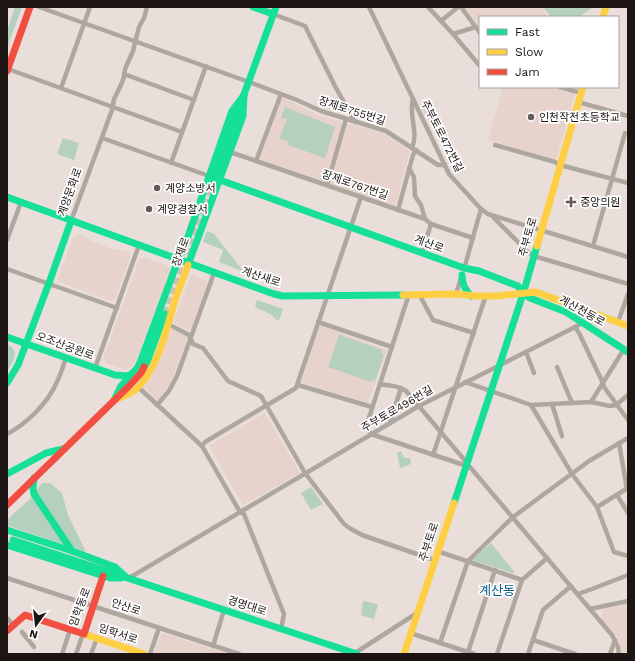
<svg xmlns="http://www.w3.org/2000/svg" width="635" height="661" font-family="'Work Sans','Noto Sans KR',sans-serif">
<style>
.built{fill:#e7d3cb}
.green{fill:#b5d0bd}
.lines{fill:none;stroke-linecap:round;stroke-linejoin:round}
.secondary-tunnel{stroke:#cac0bb;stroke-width:7;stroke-dasharray:7 3.5;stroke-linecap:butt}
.street{stroke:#aea7a0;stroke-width:4.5}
.fast{stroke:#16e098;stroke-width:7}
.slow{stroke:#ffcf43;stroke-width:7}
.jam{stroke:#f24e42;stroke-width:7}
.poi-dot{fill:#645b58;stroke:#fff;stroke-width:1.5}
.labels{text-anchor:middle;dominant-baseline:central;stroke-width:3.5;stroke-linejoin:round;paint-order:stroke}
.street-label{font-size:11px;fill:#1c1513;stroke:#fff}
.poi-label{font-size:11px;fill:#1c1513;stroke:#fff;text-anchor:start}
.quarter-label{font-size:13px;fill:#075c88;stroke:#fff}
</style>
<rect width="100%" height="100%" fill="#e9ded9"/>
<!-- built -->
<g class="built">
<polygon points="464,7 541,7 548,17 480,17 480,28"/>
<polygon points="503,87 550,87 575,94 556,160 488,140"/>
<polygon points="284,98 320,116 340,121 342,125 326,180 323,182 262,161 260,157 281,99"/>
<polygon points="429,103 433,113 425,116 421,109 423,106"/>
<polygon points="349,124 383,133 410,151 395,207 328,184 347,125"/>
<polygon points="78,234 85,237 91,241 110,248 129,252 130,257 116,298 111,301 59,282 58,279 73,237"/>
<polygon points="144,257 168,266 170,270 137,358 133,366 125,370 106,363 103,358 139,260"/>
<polygon points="193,275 208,281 191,331 173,323 190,277"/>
<polygon points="321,326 385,349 387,351 368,403 303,383 302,380 318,328"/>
<polygon points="172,329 186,336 187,339 171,384 161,399 158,401 144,387 150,379 161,358 171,330"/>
<polygon points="265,413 300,473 243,505 209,446"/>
<polygon points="628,604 628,654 621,654 617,636 602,620 602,609"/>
<polygon points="163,633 228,654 154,654 161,634"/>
</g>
<!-- green -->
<g class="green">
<polygon points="15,7 22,7 7,48 7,31"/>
<polygon points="543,7 593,7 579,17 551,17"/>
<polygon points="285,107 335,127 325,158 288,145 289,142 279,138 287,119 281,118"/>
<polygon points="63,138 79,143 74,160 57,154"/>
<polygon points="207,231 214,234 242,269 242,271 219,262 223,250 203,242"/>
<polygon points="257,300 283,309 279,320 277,320 270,314 255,307"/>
<polygon points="339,335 375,347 375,348 382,350 381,353 384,354 375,381 372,380 371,382 328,367"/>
<path d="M7,344C21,351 13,361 7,371Z"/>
<polygon points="401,451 404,458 410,458 411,464 400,468 397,453"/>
<polygon points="42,483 50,483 62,493 68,515 86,552 9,526 7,523 9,518 31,498"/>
<polygon points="311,487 323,504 311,510 301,493"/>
<polygon points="491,543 514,571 514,573 512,573 472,560"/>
<polygon points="363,601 378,604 374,619 361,615"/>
</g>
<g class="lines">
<!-- secondary-tunnel -->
<polyline class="secondary-tunnel" points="165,314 210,187"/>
<!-- street -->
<g class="street">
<polyline points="39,7 249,82 297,100 321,111 386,131 438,165 445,165"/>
<polyline points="369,7 449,174 481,209 488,214 628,257"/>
<polyline points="428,7 453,34 480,66"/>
<polyline points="461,7 480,33"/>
<polyline points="273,14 305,26 336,88 355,122"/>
<polyline points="441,21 458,7"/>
<polyline points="453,34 476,27"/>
<polyline points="8,69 182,132"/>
<polyline points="124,74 194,100"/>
<polyline points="560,87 581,93"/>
<polyline points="61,88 90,7"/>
<polyline points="578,102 628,116"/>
<polyline points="102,138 209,176"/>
<polyline points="495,145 555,162 560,165 628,183"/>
<path d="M412,148C419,132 408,115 413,99"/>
<polyline points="230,152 425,219 431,224 473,238"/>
<polyline points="256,161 281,94"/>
<polyline points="171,163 206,66"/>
<polyline points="409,168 414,177 415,196 421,205 425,219"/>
<polyline points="327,185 346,119"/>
<polyline points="398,210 413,155 416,150"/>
<polyline points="493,217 529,253 534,256 628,284"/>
<polyline points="71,221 112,110 114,99 121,85 124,77 125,69 133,51 139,27 144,18 147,7"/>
<polyline points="7,240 21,202"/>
<polyline points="593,246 625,133"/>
<polyline points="422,253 431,224"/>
<polyline points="7,269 117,308"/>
<polyline points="464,269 481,209"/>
<polyline points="409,294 366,427 371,434 470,467 612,635 618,647 619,654"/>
<polyline points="419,294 433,320 474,333"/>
<polyline points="456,294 461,278"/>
<polyline points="318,322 392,347"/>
<polyline points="618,322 628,294"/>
<polyline points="168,324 189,335 193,344 203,348 228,381 261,396 305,473 344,524 351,529 362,535 434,560"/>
<polyline points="575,327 579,333 602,381 604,387 628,420"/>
<polyline points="526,352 534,373"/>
<polyline points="557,367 572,403"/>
<polyline points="95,368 139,245"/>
<polyline points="465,382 531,405 572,474 597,507 614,552 628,556"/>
<path d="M380,384C389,386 399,385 406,391L467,463"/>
<polyline points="298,385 372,407"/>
<polyline points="138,387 202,446 240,512 244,514 284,614 281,629"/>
<polyline points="591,402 624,349"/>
<polyline points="552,404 562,436"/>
<polyline points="157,405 169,391 177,376 214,273"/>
<polyline points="531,405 591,402 610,406 616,405 628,395"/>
<polyline points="390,423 401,388"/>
<path d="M7,434C26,424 47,404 56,384C60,376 63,367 66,358"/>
<polyline points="619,443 627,489"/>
<polyline points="202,446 205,442 296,388 361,197"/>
<polyline points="433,455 486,295"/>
<polyline points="617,495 628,513"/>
<polyline points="597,507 628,488"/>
<polyline points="437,551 522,580"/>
<polyline points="7,578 239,654"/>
<polyline points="129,578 419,406 583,323"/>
<polyline points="578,594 592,589 628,575"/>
<polyline points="590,609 628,601"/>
<polyline points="7,618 13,625"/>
<polyline points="22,632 34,647"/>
<polyline points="410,633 474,654"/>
<polyline points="533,640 575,654"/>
<polyline points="440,643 468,561 513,517 589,461 628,438"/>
<polyline points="213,646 224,610"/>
<polyline points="468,652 495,570"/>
<polyline points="355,653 417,613"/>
<polyline points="62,654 70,630"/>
<polyline points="76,654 83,634"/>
<polyline points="91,654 97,638"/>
<polyline points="150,654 159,628"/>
<polyline points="497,654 522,580 547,558"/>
<polyline points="528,654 543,610 571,586"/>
<polyline points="610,654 615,640"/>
</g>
<!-- fast -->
<g class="fast">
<polyline points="253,7 273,14"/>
<polyline points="220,180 464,268 479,271 518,286 523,294 530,298 566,312 628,352"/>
<polyline points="210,187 276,7"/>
<polyline points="7,197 274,294 283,296 403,295"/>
<polyline points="188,265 243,116 244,95"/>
<path d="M462,275C462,284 465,290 471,296"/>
<polyline points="7,337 115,375 127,376 132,374"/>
<polyline points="144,367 147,362 165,314"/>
<polyline points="7,383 18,365 49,283 71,221"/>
<polyline points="114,400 121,386 138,367 141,360 178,260 184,248 232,111 244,95"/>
<polyline points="7,474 46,453 63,449"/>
<polyline points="34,478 33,488 34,494 72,551"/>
<polyline points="454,503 523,294 537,246"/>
<polyline points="7,530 72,551 115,567 125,576"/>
<polyline points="13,540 357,654"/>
<polyline points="7,545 110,578 121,578"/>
</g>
<!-- slow -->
<g class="slow">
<polyline points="603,17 606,7"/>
<polyline points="537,246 583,87"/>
<polyline points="403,295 456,294 476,296 496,296 536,292 628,326"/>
<path d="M114,400C122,397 130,394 136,389C158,370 167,327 175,300C179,288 184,277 188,265"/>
<polyline points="84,634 144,654"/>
<polyline points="404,654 454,503"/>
</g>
<!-- jam -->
<g class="jam">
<polyline points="7,71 30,7"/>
<polyline points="7,505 130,385 141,373 144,367"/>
<polyline points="7,631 25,615 84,634 103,576"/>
</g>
</g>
<!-- markers -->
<g class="poi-dot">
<circle cx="531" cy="117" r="4"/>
<circle cx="157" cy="188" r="4"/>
<path d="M569 196h4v4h4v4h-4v4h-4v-4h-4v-4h4z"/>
<circle cx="149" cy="209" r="4"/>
</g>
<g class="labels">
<!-- street labels -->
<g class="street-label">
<text transform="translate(352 111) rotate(18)">장제로755번길</text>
<text transform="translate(442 136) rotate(63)">주부토로472번길</text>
<text transform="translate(355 185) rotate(19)">장제로767번길</text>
<text transform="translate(70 192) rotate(-70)">계양문화로</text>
<text transform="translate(528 237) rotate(-74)">주부토로</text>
<text transform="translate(429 244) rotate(20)">계산로</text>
<text transform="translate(181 252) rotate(-70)">장제로</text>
<text transform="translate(261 277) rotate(18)">계산새로</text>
<text transform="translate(582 311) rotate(29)">계산천동로</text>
<text transform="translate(65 346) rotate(20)">오조산공원로</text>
<text transform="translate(397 409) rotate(-30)">주부토로496번길</text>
<text transform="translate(429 542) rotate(-72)">주부토로</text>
<text transform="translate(247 606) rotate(18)">경명대로</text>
<text transform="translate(80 607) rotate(-69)">임학동로</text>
<text transform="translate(126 607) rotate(18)">안산로</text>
<text transform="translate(118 634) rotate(18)">임학서로</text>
</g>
<!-- poi labels -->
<g class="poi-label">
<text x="539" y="117">인천작전초등학교</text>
<text x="165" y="188">계양소방서</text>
<text x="580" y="202">중앙의원</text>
<text x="157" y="209">계양경찰서</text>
</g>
<!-- quarter labels -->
<g class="quarter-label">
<text x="497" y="590">계산동</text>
</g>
</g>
<!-- border -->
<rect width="635" height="661" fill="none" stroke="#1c1513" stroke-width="16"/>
<!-- legend -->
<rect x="479" y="16" width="140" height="72" fill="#ffffff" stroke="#a4a1a1"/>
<rect x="487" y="29" width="20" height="6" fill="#16e098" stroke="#a4a1a1"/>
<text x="515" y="36" font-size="12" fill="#1c1513">Fast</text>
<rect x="487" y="49" width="20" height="6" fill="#ffcf43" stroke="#a4a1a1"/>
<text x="515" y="56" font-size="12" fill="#1c1513">Slow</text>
<rect x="487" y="69" width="20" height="6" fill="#f24e42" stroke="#a4a1a1"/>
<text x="515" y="76" font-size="12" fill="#1c1513">Jam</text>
<!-- north arrow -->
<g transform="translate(36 625) rotate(195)" stroke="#ffffff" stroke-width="3" paint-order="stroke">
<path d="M0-3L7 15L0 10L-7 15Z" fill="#1c1513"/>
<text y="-6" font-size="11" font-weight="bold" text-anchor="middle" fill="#1c1513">N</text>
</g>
</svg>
